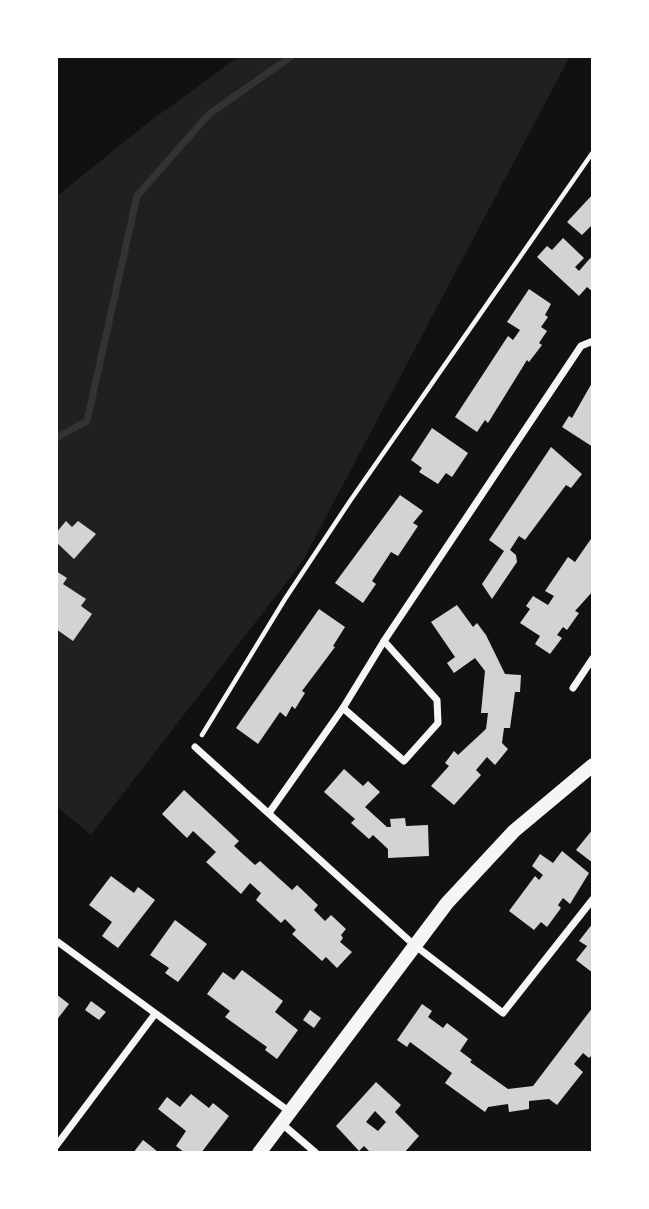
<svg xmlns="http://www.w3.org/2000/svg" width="649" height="1209" font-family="Overpass,sans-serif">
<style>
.green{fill:#202020}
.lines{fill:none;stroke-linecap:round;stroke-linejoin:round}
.stream{stroke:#333;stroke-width:7}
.building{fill:#d3d3d3;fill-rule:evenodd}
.path{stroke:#f5f5f5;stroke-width:4.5}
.minor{stroke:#f5f5f5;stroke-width:7}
.secondary{stroke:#f5f5f5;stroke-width:14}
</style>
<rect width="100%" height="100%" fill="#111"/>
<!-- green -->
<polygon class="green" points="240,56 570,56 302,562 91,835 56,806 56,197 146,124"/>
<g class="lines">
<!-- stream -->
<polyline class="stream" points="56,438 87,421 137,196 209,114 292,56"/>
</g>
<!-- building -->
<g class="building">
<polygon points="593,194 593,224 582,235 567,222"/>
<polygon points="563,238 584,258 575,267 579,271 593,255 593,292 587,287 579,296 537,257 547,246 552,250"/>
<polygon points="529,289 551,304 545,315 548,317 541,327 547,331 539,343 542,345 529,362 527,360 488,423 485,420 477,432 455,417 508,336 513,340 520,330 507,322"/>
<polygon points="593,381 593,447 562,427 569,416 572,418"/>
<polygon points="432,428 468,453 452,477 446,473 438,484 419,472 422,468 411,460"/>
<polygon points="551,447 582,474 571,488 566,485 525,540 519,536 510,550 516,555 517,562 492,599 482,584 504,551 489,540"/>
<polygon points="400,495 423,511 413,523 418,526 398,556 391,552 372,581 376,584 363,603 335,583"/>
<polygon points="66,521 72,527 78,521 96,534 74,559 56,542 56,533"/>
<polygon points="593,536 593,591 575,611 579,613 567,630 563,627 557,635 562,638 550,654 535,644 540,636 520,623 530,609 526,606 533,596 548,605 554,596 545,591 568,557 575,562"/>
<polygon points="56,571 67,578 63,584 86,599 81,606 92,614 73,641 56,629"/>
<polygon points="457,605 473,627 477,623 486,635 505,674 521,675 520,692 515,692 510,728 504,728 502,743 508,749 495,765 487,757 476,770 481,775 454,805 431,786 449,766 445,763 454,751 458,755 486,729 488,713 481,713 485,671 475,658 454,673 447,663 455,657 431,622"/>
<polygon points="319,609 345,627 333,646 335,647 302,691 305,693 295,709 292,706 286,717 280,712 258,744 236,728"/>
<polygon points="344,769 363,786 368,781 380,792 365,807 387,827 391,827 390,819 405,818 406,826 428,825 429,856 388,858 388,849 373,835 369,839 351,823 355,819 324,792"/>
<polygon points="184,790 239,841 234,846 255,865 260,861 292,890 297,885 318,905 314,910 325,921 331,915 346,929 341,935 343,938 340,942 352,952 337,968 326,957 322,961 292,934 296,930 285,919 281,923 256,900 261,893 250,883 241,894 206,862 216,852 193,831 187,838 162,814"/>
<polygon points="593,829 593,863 576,850"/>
<polygon points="562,851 589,873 570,904 563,898 558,905 561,908 547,927 541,922 534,930 509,911 535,876 539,880 543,875 532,866 540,854 553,863"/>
<polygon points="111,876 134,893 138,887 155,900 118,948 102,936 112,922 89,905"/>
<polygon points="175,920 207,944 178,982 165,973 169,968 150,955"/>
<polygon points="593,923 593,973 576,960 587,946 579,941"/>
<polygon points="242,970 283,1001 275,1012 298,1030 277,1059 265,1050 267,1047 225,1017 230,1011 207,994 223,972 234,980"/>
<polygon points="56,994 69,1004 56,1021"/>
<polygon points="91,1001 106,1012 99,1020 85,1010"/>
<polygon points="422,1004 432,1011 428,1017 443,1028 447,1023 468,1039 460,1051 472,1060 470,1062 508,1089 533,1086 593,1007 593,1054 589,1058 583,1053 574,1064 583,1072 557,1105 549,1099 529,1101 529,1109 509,1112 508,1104 488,1107 485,1112 445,1083 452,1073 410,1042 407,1047 397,1040"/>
<polygon points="310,1010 321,1018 314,1028 303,1020"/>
<path d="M376,1082L401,1105L395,1112L419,1136L404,1153H371L364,1146L359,1151L336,1126ZM375,1111L386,1122L378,1131L366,1122Z"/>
<polygon points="191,1094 209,1108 213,1103 229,1116 201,1153 185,1153 176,1146 186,1131 158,1109 167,1097 180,1107"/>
<polygon points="143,1140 152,1147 159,1153 133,1153"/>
</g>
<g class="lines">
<!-- path -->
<polyline class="path" points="202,735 285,599 350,501 593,152"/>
<!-- minor -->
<g class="minor">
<polyline points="573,688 593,658"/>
<polyline points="343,708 404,761 438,723 437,700 384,641"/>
<polyline points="195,747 413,944 503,1013 593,899"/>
<polyline points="269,813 343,708 384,641 581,346 593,341"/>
<polyline points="58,942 290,1112"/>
<polyline points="281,1123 316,1153"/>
<polyline points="56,1146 155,1014"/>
</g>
<!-- secondary -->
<polyline class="secondary" points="259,1153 447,903 514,831 593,765"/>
</g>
<!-- border -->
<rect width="649" height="1209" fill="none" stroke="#ffffff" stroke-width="116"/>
</svg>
